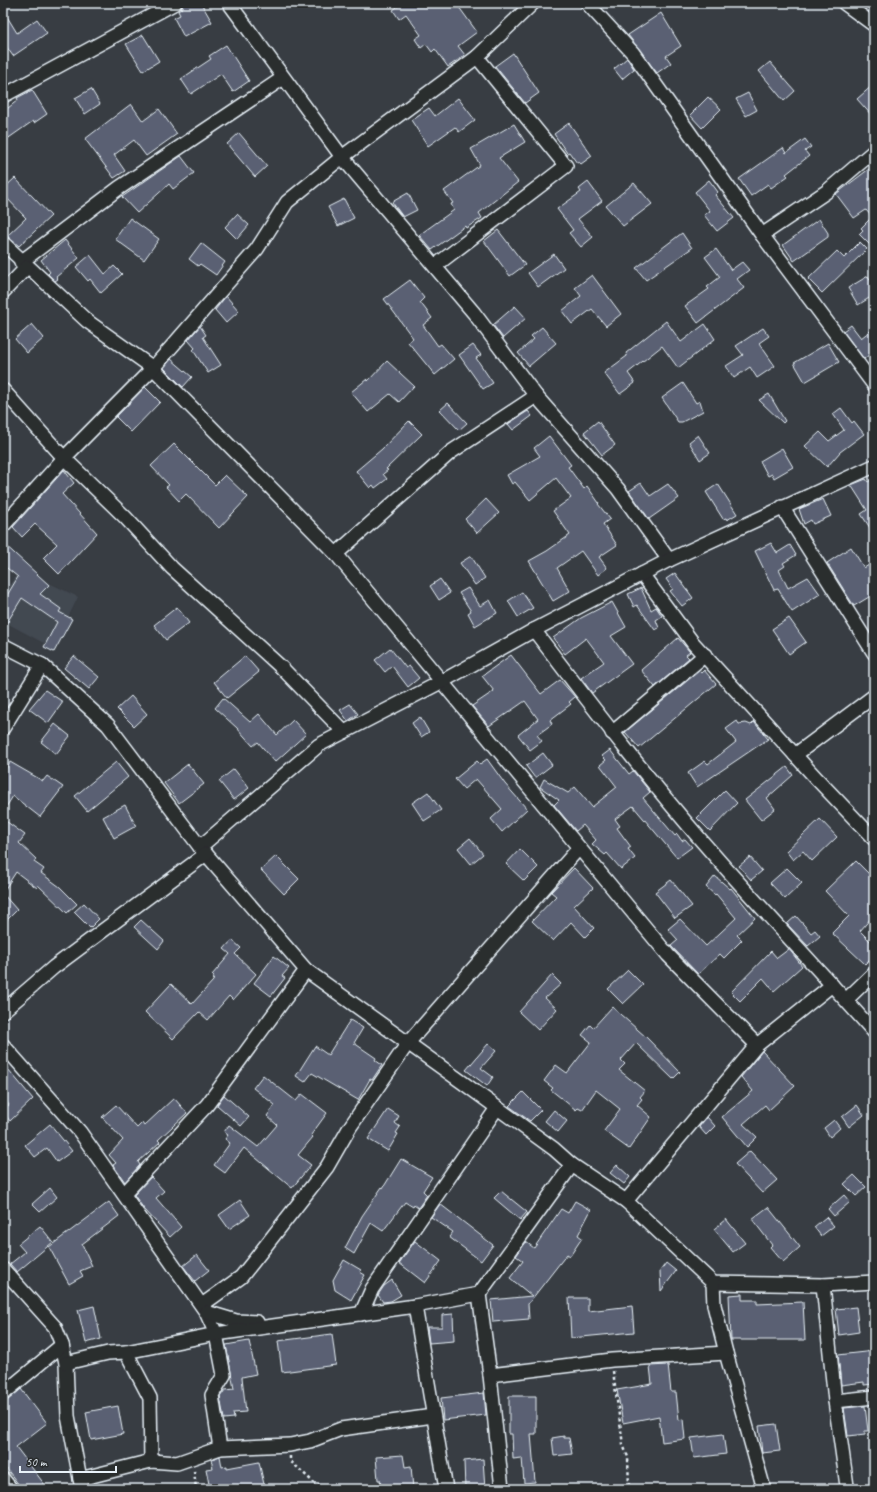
<svg xmlns="http://www.w3.org/2000/svg" width="877" height="1492" font-family="Caveat,sans-serif">
<style>
.built{fill:#424851}
.building{fill:#5a6173;stroke:#e8f1f8}
.lines{fill:none;stroke-linecap:round;stroke-linejoin:round}
.minor-casing{stroke:#e8f1f8;stroke-width:16}
.path{stroke:#e8f1f8;stroke-width:2.5;stroke-dasharray:3 3;stroke-linecap:butt}
.minor{stroke:#2a2d2e;stroke-width:13}
</style>
<rect width="100%" height="100%" fill="#383d43"/>
<filter id="ink" filterUnits="userSpaceOnUse"><feTurbulence type="fractalNoise" baseFrequency=".025" numOctaves="2"/><feDisplacementMap in="SourceGraphic" scale="8" xChannelSelector="R" yChannelSelector="G"/><feConvolveMatrix kernelMatrix="1 2 1 2 8 2 1 2 1" color-interpolation-filters="sRGB"/></filter>
<g filter="url(#ink)">
<!-- built -->
<polygon class="built" points="20,569 78,597 53,648 3,621 3,597"/>
<!-- building -->
<g class="building">
<polygon points="183,3 201,3 212,22 184,37 174,18 180,15 178,11 182,8"/>
<polygon points="398,3 456,3 477,32 458,46 465,55 448,67 435,49 432,52 426,44 421,48 415,39 421,35 406,14 399,19 393,10 400,5"/>
<polygon points="3,10 17,33 37,19 47,33 13,56 3,42"/>
<polygon points="661,13 681,46 666,56 671,63 657,73 628,35"/>
<polygon points="143,35 159,61 143,71 126,44"/>
<polygon points="226,45 249,81 233,92 221,74 191,94 181,79 211,59 209,56"/>
<polygon points="513,53 539,93 525,103 495,66"/>
<polygon points="627,58 634,69 622,79 614,69"/>
<polygon points="770,62 795,91 784,101 759,71"/>
<polygon points="874,84 874,118 857,99"/>
<polygon points="91,89 100,104 85,114 75,98"/>
<polygon points="32,90 47,114 34,123 33,121 3,142 3,112 18,100 17,98"/>
<polygon points="748,93 757,110 746,116 736,99"/>
<polygon points="708,97 721,109 702,128 690,115"/>
<polygon points="458,98 475,120 459,132 455,127 428,146 411,120 429,108 435,116"/>
<polygon points="131,104 143,121 159,109 177,134 146,156 134,140 114,155 125,171 114,178 85,139"/>
<polygon points="569,123 592,156 581,164 579,162 577,163 569,152 567,153 554,134"/>
<polygon points="514,124 525,142 499,158 518,182 479,213 482,218 466,228 465,226 432,250 419,235 454,210 451,204 453,203 444,191 480,165 471,149"/>
<polygon points="239,133 267,166 255,177 227,144"/>
<polygon points="805,139 811,147 805,151 809,156 786,174 788,176 771,188 768,184 751,196 739,179 783,148 786,153"/>
<polygon points="181,156 194,173 173,189 169,184 137,213 122,197"/>
<polygon points="869,169 874,175 874,249 859,234 863,230 861,228 872,217 866,210 854,218 836,194"/>
<polygon points="15,178 51,216 19,246 7,236 26,218 3,194 3,189"/>
<polygon points="709,180 718,192 715,195 734,218 717,231 704,215 710,211 695,192"/>
<polygon points="588,182 602,201 578,219 593,237 581,247 569,233 573,230 557,209 581,192 579,189"/>
<polygon points="634,183 652,204 623,226 606,206"/>
<polygon points="408,193 417,210 403,217 392,202"/>
<polygon points="344,199 354,218 338,226 328,207"/>
<polygon points="237,214 249,225 237,239 225,227"/>
<polygon points="130,218 159,239 144,260 115,239"/>
<polygon points="819,219 828,233 828,237 794,261 783,245"/>
<polygon points="498,230 525,265 510,276 484,241"/>
<polygon points="682,233 692,248 646,280 636,268"/>
<polygon points="65,240 79,258 56,277 58,279 55,281 48,274 50,272 41,260"/>
<polygon points="860,242 867,249 822,293 808,279 837,251 844,258"/>
<polygon points="201,243 225,262 216,275 200,264 198,266 189,259"/>
<polygon points="716,249 731,270 742,262 749,270 737,279 744,288 698,323 685,306 709,289 707,287 720,277 705,257"/>
<polygon points="554,254 564,268 538,287 528,273"/>
<polygon points="90,255 105,274 114,266 122,274 101,293 90,279 88,281 76,267"/>
<polygon points="592,275 621,314 606,326 592,309 572,324 562,311 581,296 575,288"/>
<polygon points="868,276 874,286 874,295 858,305 848,288"/>
<polygon points="410,280 424,298 420,302 432,318 423,325 438,346 441,344 454,359 435,375 408,342 413,338 384,299"/>
<polygon points="226,296 239,311 226,323 215,310"/>
<polygon points="515,306 526,318 503,338 493,325"/>
<polygon points="666,321 681,342 705,324 715,339 678,368 662,346 628,373 635,383 620,394 604,373 627,356 626,353"/>
<polygon points="32,324 44,338 27,353 15,339"/>
<polygon points="851,325 861,338 874,328 874,351 864,359 843,331"/>
<polygon points="200,326 206,335 203,337 221,365 208,373 193,350 195,348 188,340"/>
<polygon points="542,327 556,343 529,366 518,353 534,339 531,336"/>
<polygon points="763,328 769,336 759,343 775,366 757,378 750,367 734,378 726,366 743,355 736,346"/>
<polygon points="828,343 839,362 805,382 794,363"/>
<polygon points="473,345 481,355 476,358 493,383 483,389 459,355"/>
<polygon points="171,359 192,377 183,387 164,368"/>
<polygon points="387,361 414,386 399,402 390,394 368,412 351,392 367,379 368,381"/>
<polygon points="683,383 696,403 700,401 703,411 682,422 678,422 662,398"/>
<polygon points="145,387 160,402 131,432 116,417"/>
<polygon points="769,394 785,421 783,423 759,400"/>
<polygon points="448,403 467,423 459,430 440,410"/>
<polygon points="841,408 852,423 854,421 864,434 840,452 827,467 805,446 820,432 829,441 844,430 833,414"/>
<polygon points="528,411 532,416 513,430 508,424"/>
<polygon points="409,421 422,434 386,469 388,470 383,474 387,479 375,488 373,485 370,488 356,471 382,449"/>
<polygon points="598,421 615,445 602,455 584,432"/>
<polygon points="698,435 710,453 700,460 689,442"/>
<polygon points="549,436 571,465 568,467 584,489 587,486 599,503 598,504 610,519 603,524 617,545 599,557 607,568 598,575 581,551 557,568 570,591 553,601 529,561 547,551 570,535 553,511 571,498 556,478 530,500 515,482 512,484 507,475 540,456 534,448"/>
<polygon points="174,444 215,485 225,475 248,497 219,528 186,494 179,501 166,487 169,485 151,466"/>
<polygon points="782,448 793,467 774,478 772,474 768,476 760,461"/>
<polygon points="64,470 74,483 62,494 97,533 59,574 43,558 57,544 35,524 22,537 13,527"/>
<polygon points="874,478 874,534 861,514 867,510 851,485 866,479 868,482"/>
<polygon points="641,483 650,496 668,484 679,498 649,519 629,491"/>
<polygon points="718,484 737,514 727,520 726,518 723,519 706,492"/>
<polygon points="486,499 499,513 477,533 465,519"/>
<polygon points="823,499 831,516 813,524 811,520 804,524 799,509"/>
<polygon points="3,543 49,585 40,594 61,609 59,612 72,619 54,652 44,647 57,622 22,598 3,629 3,602 18,577 3,565"/>
<polygon points="771,543 777,553 790,545 796,555 783,563 785,566 779,570 788,588 808,577 820,594 792,612 778,589 774,590 755,551"/>
<polygon points="851,547 864,568 874,562 874,594 854,606 827,563"/>
<polygon points="471,556 485,578 475,585 460,563"/>
<polygon points="675,573 693,598 682,606 670,591 673,589 666,579"/>
<polygon points="440,579 450,593 439,600 430,586"/>
<polygon points="468,588 480,606 490,600 497,613 475,626 468,613 471,611 459,593"/>
<polygon points="641,588 651,610 656,607 662,616 656,620 659,628 655,630 637,605 634,607 628,594"/>
<polygon points="522,592 533,608 518,617 508,601"/>
<polygon points="612,602 626,627 611,636 632,664 592,693 581,678 604,662 586,638 565,654 553,638 581,618"/>
<polygon points="177,607 189,623 166,640 154,625"/>
<polygon points="789,618 806,642 789,654 772,629"/>
<polygon points="678,638 690,652 686,655 689,658 655,687 641,670"/>
<polygon points="390,648 406,668 409,666 419,678 408,687 392,666 385,672 375,660"/>
<polygon points="511,655 541,694 560,680 575,697 569,702 571,704 550,720 552,724 537,735 542,741 530,750 518,735 538,719 525,701 489,726 472,706 494,691 482,676"/>
<polygon points="74,656 99,677 89,689 64,668"/>
<polygon points="245,656 259,672 227,698 214,682"/>
<polygon points="704,670 716,684 639,748 625,732 699,671 701,673"/>
<polygon points="45,690 63,702 48,723 29,709"/>
<polygon points="131,696 147,714 134,726 117,709"/>
<polygon points="223,698 250,722 259,714 277,735 293,720 306,734 275,762 258,742 253,746 237,728 215,708"/>
<polygon points="350,704 358,714 348,721 340,710"/>
<polygon points="420,717 429,732 421,737 412,723"/>
<polygon points="737,721 739,724 746,723 751,725 754,722 768,739 697,787 688,773 705,761 708,764 736,742 726,729"/>
<polygon points="55,724 70,736 56,754 41,742"/>
<polygon points="610,750 629,774 633,771 650,792 643,798 675,836 677,834 682,841 685,839 692,847 677,858 633,806 615,819 620,826 617,828 631,847 628,849 635,858 621,869 607,853 605,855 592,844 596,840 583,825 576,831 554,805 559,800 540,787 544,779 568,793 575,787 592,807 617,787 600,765 606,760 602,756"/>
<polygon points="543,753 552,765 535,778 526,766"/>
<polygon points="487,759 505,784 527,809 502,832 491,819 502,809 476,779 464,789 455,779 477,761 480,764"/>
<polygon points="10,762 43,781 47,776 63,787 40,817 13,796 3,812 3,774"/>
<polygon points="116,762 128,777 87,811 75,796"/>
<polygon points="188,764 204,784 179,803 164,783"/>
<polygon points="787,767 793,775 767,798 775,809 761,820 745,800"/>
<polygon points="234,769 249,788 234,800 219,781"/>
<polygon points="725,790 737,803 710,831 697,818"/>
<polygon points="428,792 441,810 424,821 412,803"/>
<polygon points="125,805 136,826 114,838 103,817"/>
<polygon points="3,819 25,835 19,843 36,859 34,862 44,869 41,873 60,887 77,904 67,913 38,885 37,888 16,872 3,892"/>
<polygon points="820,819 837,837 812,861 803,851 793,860 786,851"/>
<polygon points="470,838 483,854 471,864 458,848"/>
<polygon points="520,849 538,867 524,881 506,864"/>
<polygon points="276,856 299,879 284,894 261,870"/>
<polygon points="750,857 762,871 751,880 739,866"/>
<polygon points="856,861 874,879 874,909 869,914 872,917 860,931 874,945 874,955 865,964 832,933 849,916 825,891"/>
<polygon points="574,868 593,888 574,906 594,928 585,937 571,922 553,941 532,921 556,896 551,892"/>
<polygon points="787,868 802,883 785,899 770,883"/>
<polygon points="715,876 730,889 731,888 755,918 737,935 742,940 724,958 720,954 698,974 671,946 678,940 668,929 680,919 706,946 736,918 716,894 715,895 706,887"/>
<polygon points="671,880 692,906 675,918 655,892"/>
<polygon points="3,894 17,910 3,924"/>
<polygon points="84,903 99,919 90,928 74,912"/>
<polygon points="796,916 811,933 815,930 820,936 808,946 787,924"/>
<polygon points="141,920 164,941 158,949 134,927"/>
<polygon points="232,940 241,948 235,954 256,974 233,1000 229,996 208,1020 199,1012 173,1039 145,1012 171,984 192,1004 213,981 214,977 212,975 230,954 224,949"/>
<polygon points="789,949 802,966 774,991 763,978 740,1001 731,992 771,951 777,958"/>
<polygon points="274,956 289,968 282,976 285,978 271,996 254,983"/>
<polygon points="628,970 643,985 623,1004 608,989"/>
<polygon points="552,975 561,984 545,998 557,1009 538,1030 519,1012"/>
<polygon points="612,1007 646,1037 680,1072 673,1079 636,1043 621,1060 625,1064 619,1070 645,1091 640,1097 642,1099 637,1105 651,1117 629,1149 604,1131 620,1109 596,1090 582,1110 578,1108 576,1110 551,1090 553,1088 544,1081 556,1065 567,1073 591,1042 582,1035 590,1025 593,1028"/>
<polygon points="350,1020 363,1028 354,1043 376,1058 375,1060 382,1065 372,1080 370,1079 358,1100 312,1073 305,1082 296,1076 315,1046 328,1055"/>
<polygon points="488,1044 496,1051 481,1068 493,1077 487,1086 466,1070"/>
<polygon points="762,1051 795,1086 769,1110 765,1105 743,1124 757,1137 747,1147 722,1117 753,1091 741,1077"/>
<polygon points="3,1063 33,1099 10,1121 3,1112 3,1110 9,1105 3,1097"/>
<polygon points="263,1075 296,1101 302,1094 327,1113 311,1135 313,1137 298,1155 311,1165 292,1188 244,1148 225,1173 214,1165 230,1143 225,1139 228,1135 224,1132 229,1125 258,1147 277,1125 267,1116 275,1105 253,1088"/>
<polygon points="523,1092 541,1110 530,1121 509,1106"/>
<polygon points="224,1095 249,1117 241,1126 217,1105"/>
<polygon points="174,1098 187,1113 158,1140 160,1142 138,1162 140,1165 125,1182 113,1165 116,1163 109,1155 123,1140 102,1117 116,1105 137,1128 142,1123 144,1126"/>
<polygon points="857,1105 864,1115 849,1127 842,1117"/>
<polygon points="388,1109 399,1116 395,1123 400,1127 396,1133 398,1134 388,1151 368,1139"/>
<polygon points="554,1110 567,1121 558,1132 545,1121"/>
<polygon points="707,1117 715,1126 706,1135 699,1127"/>
<polygon points="834,1120 840,1128 830,1137 824,1128"/>
<polygon points="50,1124 72,1151 57,1162 47,1148 35,1157 25,1145"/>
<polygon points="750,1151 777,1180 762,1193 735,1164"/>
<polygon points="401,1159 432,1177 423,1191 427,1195 418,1208 414,1205 413,1207 405,1202 383,1231 371,1223 354,1254 345,1248 362,1216 382,1187 383,1188"/>
<polygon points="617,1165 630,1177 624,1184 610,1173"/>
<polygon points="854,1175 866,1187 856,1196 844,1184"/>
<polygon points="151,1177 164,1191 156,1198 181,1227 170,1237 144,1209 134,1195"/>
<polygon points="50,1188 57,1197 40,1212 32,1204"/>
<polygon points="501,1191 527,1212 520,1220 494,1198"/>
<polygon points="844,1195 850,1202 834,1216 828,1209"/>
<polygon points="240,1200 250,1215 229,1229 219,1215"/>
<polygon points="575,1201 591,1210 578,1235 582,1238 570,1256 567,1254 528,1304 529,1319 493,1322 491,1300 532,1296 510,1278 523,1261 516,1256 526,1242 534,1248 561,1209 568,1213"/>
<polygon points="109,1202 119,1216 82,1244 92,1266 80,1271 83,1276 69,1284 49,1247"/>
<polygon points="440,1204 493,1245 481,1261 449,1237 453,1232 431,1217"/>
<polygon points="768,1207 800,1247 783,1262 770,1247 772,1245 752,1219"/>
<polygon points="826,1217 834,1226 821,1236 814,1227"/>
<polygon points="726,1219 745,1243 733,1252 714,1229"/>
<polygon points="40,1226 53,1242 17,1272 10,1264 25,1252 18,1244"/>
<polygon points="415,1241 441,1261 425,1283 399,1263"/>
<polygon points="197,1255 209,1270 195,1281 183,1266"/>
<polygon points="344,1260 361,1270 360,1272 365,1275 351,1300 335,1290 333,1280"/>
<polygon points="666,1263 676,1271 661,1291 660,1271"/>
<polygon points="392,1280 401,1295 391,1301 383,1302 378,1295 384,1286"/>
<polygon points="742,1294 742,1300 757,1300 757,1304 803,1302 805,1340 731,1340 729,1295"/>
<polygon points="569,1298 588,1298 588,1311 632,1306 634,1332 571,1338"/>
<polygon points="94,1306 101,1339 86,1343 78,1310"/>
<polygon points="856,1307 859,1332 839,1335 836,1309"/>
<polygon points="453,1314 454,1341 429,1343 427,1327 442,1327 442,1315"/>
<polygon points="332,1334 336,1365 282,1372 278,1341"/>
<polygon points="249,1341 256,1374 242,1377 246,1412 233,1413 234,1418 224,1419 220,1397 225,1390 234,1389 226,1345"/>
<polygon points="874,1351 874,1384 864,1385 864,1382 841,1385 838,1355"/>
<polygon points="668,1365 671,1392 676,1392 679,1420 683,1419 685,1439 662,1442 659,1416 623,1423 617,1390 652,1384 650,1366"/>
<polygon points="21,1389 47,1423 16,1447 48,1489 22,1489 3,1464 3,1402 8,1400"/>
<polygon points="484,1393 486,1415 443,1420 441,1398"/>
<polygon points="509,1396 536,1396 536,1434 531,1434 535,1482 524,1483 522,1458 513,1459 512,1434 509,1434"/>
<polygon points="118,1406 123,1434 91,1440 86,1412"/>
<polygon points="865,1406 868,1431 865,1431 865,1434 848,1436 844,1408"/>
<polygon points="776,1424 780,1451 762,1453 759,1426"/>
<polygon points="723,1434 726,1454 694,1458 691,1438"/>
<polygon points="564,1436 564,1438 569,1438 572,1454 554,1456 552,1438"/>
<polygon points="403,1455 405,1467 411,1466 413,1489 382,1489 380,1480 378,1480 376,1457"/>
<polygon points="220,1456 222,1467 227,1466 227,1468 259,1462 265,1489 210,1489 206,1469 213,1468 211,1459"/>
<polygon points="483,1459 485,1489 465,1489 464,1461"/>
</g>
<g class="lines">
<!-- minor casing -->
<g class="minor-casing">
<g id="minor">
<polyline points="229,3 342,157 474,313 536,396 618,489 669,560"/>
<polyline points="587,3 633,53 762,235 874,385"/>
<polyline points="844,3 874,25"/>
<polyline points="3,96 175,3"/>
<polyline points="762,235 826,192 874,151"/>
<polyline points="3,243 87,321 153,368 336,554 668,955 757,1045"/>
<polyline points="21,262 119,188 283,78"/>
<polyline points="435,266 566,166 477,57"/>
<polyline points="3,292 27,267"/>
<polyline points="3,390 64,458 125,517 172,568 282,668 344,732"/>
<polyline points="782,507 874,653"/>
<polyline points="3,526 64,458 153,368 257,249 287,202 342,157 477,57 533,3"/>
<polyline points="336,554 451,452 536,396"/>
<polyline points="642,574 693,643 816,778 874,839"/>
<path d="M534,630C594,709 655,789 722,864C772,920 824,975 874,1032"/>
<polyline points="3,645 42,665 108,725 200,847 306,970 462,1082 554,1149 572,1165 626,1201 713,1283 823,1285 874,1282"/>
<polyline points="3,728 42,665"/>
<polyline points="612,733 705,655"/>
<polyline points="795,755 874,696"/>
<polyline points="200,847 319,745 441,682 534,630 669,560 874,466"/>
<polyline points="846,1000 874,973"/>
<polyline points="3,1011 54,967 206,854"/>
<polyline points="3,1045 80,1132 206,1312 216,1334 224,1375 212,1395 220,1448"/>
<polyline points="124,1194 207,1105 306,970"/>
<polyline points="626,1201 757,1045 832,985"/>
<polyline points="3,1269 55,1327 62,1345 66,1363 68,1416 82,1489"/>
<polyline points="713,1283 714,1305 726,1353 764,1489"/>
<polyline points="823,1285 835,1401 847,1486"/>
<polyline points="479,1294 490,1375 502,1489"/>
<polyline points="202,1305 241,1277 253,1262 327,1167 350,1127 408,1043 579,848"/>
<polyline points="415,1306 446,1489"/>
<polyline points="206,1312 236,1321 257,1322"/>
<polyline points="361,1314 372,1289 497,1108"/>
<polyline points="126,1352 216,1334 415,1306 479,1294 572,1165"/>
<polyline points="66,1363 108,1353 126,1352 150,1398 151,1461"/>
<polyline points="490,1375 612,1360 726,1353"/>
<polyline points="3,1394 62,1345"/>
<polyline points="835,1401 874,1397"/>
<polyline points="3,1479 11,1489"/>
<polyline points="80,1479 151,1461 177,1463 220,1448 290,1445 310,1441 341,1429 433,1416"/>
</g>
</g>
<!-- path -->
<g class="path">
<polyline points="613,1371 623,1445 628,1457 629,1489"/>
<path d="M290,1456V1461C303,1471 309,1481 324,1489"/>
<polyline points="194,1471 196,1489"/>
</g>
<!-- minor -->
<use href="#minor" class="minor"/>
</g>
</g>
<!-- margin -->
<rect width="877" height="1492" fill="none" stroke="#2a2d2e" stroke-width="16"/>
<rect x="8" y="8" width="861" height="1476" fill="none" stroke="#e8f1f8" stroke-width="1.5" filter="url(#ink)"/>
<!-- scale -->
<path d="M20 1466v6h96v-6" fill="none" stroke="#e8f1f8" stroke-width="2"/>
<text x="26" y="1466" font-size="12" fill="#e8f1f8" stroke="#2a2d2e" stroke-width="3" paint-order="stroke">50 m</text>
</svg>
